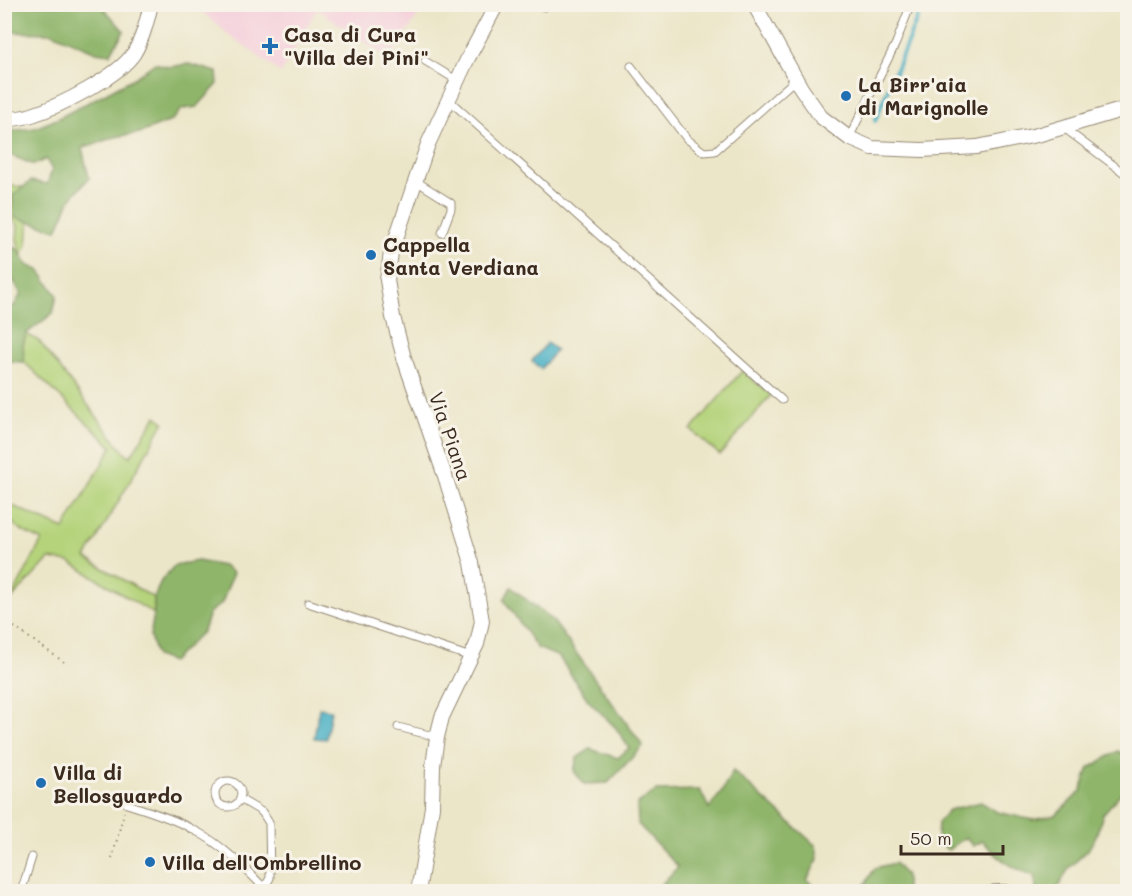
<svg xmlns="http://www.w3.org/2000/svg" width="1132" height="896" font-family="Mali,sans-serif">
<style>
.built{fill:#f5cfdb}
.green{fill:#b4d37a;stroke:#787e4c;stroke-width:1.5}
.forest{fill:#8fb56a;stroke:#657044;stroke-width:1.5}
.water{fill:#45afc4;stroke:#406c71;stroke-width:1.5}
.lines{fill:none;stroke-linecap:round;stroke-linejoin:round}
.stream{stroke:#45afc4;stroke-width:4}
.service-casing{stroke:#948874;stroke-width:9}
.minor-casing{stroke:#948874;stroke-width:16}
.path{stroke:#948874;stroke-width:2;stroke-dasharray:1.5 4.5;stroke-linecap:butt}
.service{stroke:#fff;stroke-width:7}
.minor{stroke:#fff;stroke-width:14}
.poi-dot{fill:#1f6fb2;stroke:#f7f3e8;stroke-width:2}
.labels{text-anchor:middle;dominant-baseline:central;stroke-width:6;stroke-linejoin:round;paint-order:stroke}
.poi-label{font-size:20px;font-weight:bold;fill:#3b2a1e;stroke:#f7f3e8;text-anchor:start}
.street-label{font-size:20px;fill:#3b2a1e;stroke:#f7f3e8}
</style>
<rect width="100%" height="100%" fill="#f7f3e8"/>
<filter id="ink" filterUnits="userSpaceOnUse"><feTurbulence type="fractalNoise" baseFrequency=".0167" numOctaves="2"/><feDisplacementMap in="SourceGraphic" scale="12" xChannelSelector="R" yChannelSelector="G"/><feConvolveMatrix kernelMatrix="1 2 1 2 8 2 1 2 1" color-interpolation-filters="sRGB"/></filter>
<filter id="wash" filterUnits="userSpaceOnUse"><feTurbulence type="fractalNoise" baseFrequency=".008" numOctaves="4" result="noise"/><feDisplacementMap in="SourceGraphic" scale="24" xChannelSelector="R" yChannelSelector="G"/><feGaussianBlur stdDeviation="1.35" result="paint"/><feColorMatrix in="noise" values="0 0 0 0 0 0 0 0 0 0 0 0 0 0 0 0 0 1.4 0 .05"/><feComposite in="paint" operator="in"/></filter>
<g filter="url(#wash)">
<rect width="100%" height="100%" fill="#ece6c9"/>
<!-- built -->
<polygon class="built" points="194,5 425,5 389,59 317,9 281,73 227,33"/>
<!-- green -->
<g class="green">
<path d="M4,185L24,187L13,195L15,217L29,221L27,245L22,256L17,240L18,225C4,214 5,202 4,185Z"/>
<path d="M26,334L39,341L120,447L130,457L156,416L164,422L86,558L154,598V614L70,562L49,559L10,601L42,540C24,533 5,525 4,502L64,529L112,447L24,362L23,345Z"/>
<polygon points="742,371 771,395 720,455 691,430"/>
</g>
<!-- forest -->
<g class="forest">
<polygon points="4,5 101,5 124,31 110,54 96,52 52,33 5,32"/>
<polygon points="155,63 169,67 189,64 217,72 218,84 197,107 182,109 171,121 140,133 115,137 82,148 89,178 71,198 57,230 14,217 13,195 31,181 47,184 52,170 46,159 34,165 5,153 5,132 35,128 57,119 134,78"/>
<polygon points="5,244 18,249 27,265 39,270 57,295 53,313 26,334 23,345 24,362 5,361 5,310 14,306 21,294 5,266"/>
<polygon points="198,561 223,566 233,573 222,603 209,613 203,631 172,662 156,656 150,636 154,614 154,598 161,581 175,565"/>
<polygon points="511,587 554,622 643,746 608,783 584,784 574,771 577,758 590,749 618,758 629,748 616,728 588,700 559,657 537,648 504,600"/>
<path d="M1118,751L1127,756V796L1121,793L1103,814L1096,836L1088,850L1069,868L1056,891H1036L1035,876C1013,869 998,859 983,841L973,846L966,837L948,850L937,841L938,822L949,810L981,802L997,812L1033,820L1056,815L1081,791L1089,768Z"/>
<polygon points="733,771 816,846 818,859 807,880 821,891 655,891 678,867 638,824 637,804 656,791 700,790 709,808 721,793"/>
<polygon points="895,863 906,876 906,889 909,891 861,891 875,868"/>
</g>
<!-- water -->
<g class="water">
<polygon points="547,343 556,350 541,369 532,361"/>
<polygon points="319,708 331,710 326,739 314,738"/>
</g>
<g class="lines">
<!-- stream -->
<polyline class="stream" points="875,121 923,4"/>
</g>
</g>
<g filter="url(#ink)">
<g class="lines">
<!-- service casing -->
<g class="service-casing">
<g id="service">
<polyline points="538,4 544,7"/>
<polyline points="425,61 458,81"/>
<polyline points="631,66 687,139 704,152 715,151 796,79"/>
<polyline points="449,100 782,400"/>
<polyline points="1064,128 1128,176"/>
<polyline points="849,138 896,43 911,4"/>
<polyline points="416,181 451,203 451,209 442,233"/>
<polyline points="308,603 471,657"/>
<polyline points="398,727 437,737"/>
<circle cx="228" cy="794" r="13"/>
<polyline points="240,799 262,812 269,823 270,878 264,888"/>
<path d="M127,804C149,811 172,818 192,829C221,843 246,869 268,892"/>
<polyline points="21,892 32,857"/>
</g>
</g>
<!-- minor casing -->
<g class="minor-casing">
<g id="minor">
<polyline points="754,4 801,88 821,117 849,138 872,148 922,150 977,147 1037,135 1128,108"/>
<path d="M4,120C14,119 23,118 32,115C60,106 118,77 134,53C143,38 147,21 151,4"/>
<polyline points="418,892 432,807 433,766 437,737 442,717 477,644 482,621 472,563 445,476 404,358 393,317 387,280 391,253 428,144 467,60 497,4"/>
<polyline points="995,892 1005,892"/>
</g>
</g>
<!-- path -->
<g class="path">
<polyline points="4,620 64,662"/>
<polyline points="112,859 124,812"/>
</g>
<!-- service -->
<use href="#service" class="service"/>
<!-- minor -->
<use href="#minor" class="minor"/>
</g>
</g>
<!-- markers -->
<g class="poi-dot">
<path d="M267 37h6v6h6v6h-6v6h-6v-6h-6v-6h6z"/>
<circle cx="846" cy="96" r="6"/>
<circle cx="371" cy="255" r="6"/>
<circle cx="41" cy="783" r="6"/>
<circle cx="150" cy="862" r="6"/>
</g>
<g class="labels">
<!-- poi labels -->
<g class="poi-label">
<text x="284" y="34">Casa di Cura<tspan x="284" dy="23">"Villa dei Pini"</tspan></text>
<text x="858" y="84">La Birr'aia<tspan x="858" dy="23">di Marignolle</tspan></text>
<text x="383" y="244">Cappella<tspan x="383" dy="23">Santa Verdiana</tspan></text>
<text x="53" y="772">Villa di<tspan x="53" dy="23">Bellosguardo</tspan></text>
<text x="162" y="862">Villa dell'Ombrellino</text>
</g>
<!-- street labels -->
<g class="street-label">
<text transform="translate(451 436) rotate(71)">Via Piana</text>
</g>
</g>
<!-- margin -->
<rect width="1132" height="896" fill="none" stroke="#f7f3e8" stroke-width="24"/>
<!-- scale -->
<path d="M901 845v9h102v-9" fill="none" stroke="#3b2a1e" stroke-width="3"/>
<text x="910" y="845" font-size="18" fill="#3b2a1e" stroke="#f7f3e8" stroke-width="4.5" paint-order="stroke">50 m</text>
</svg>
